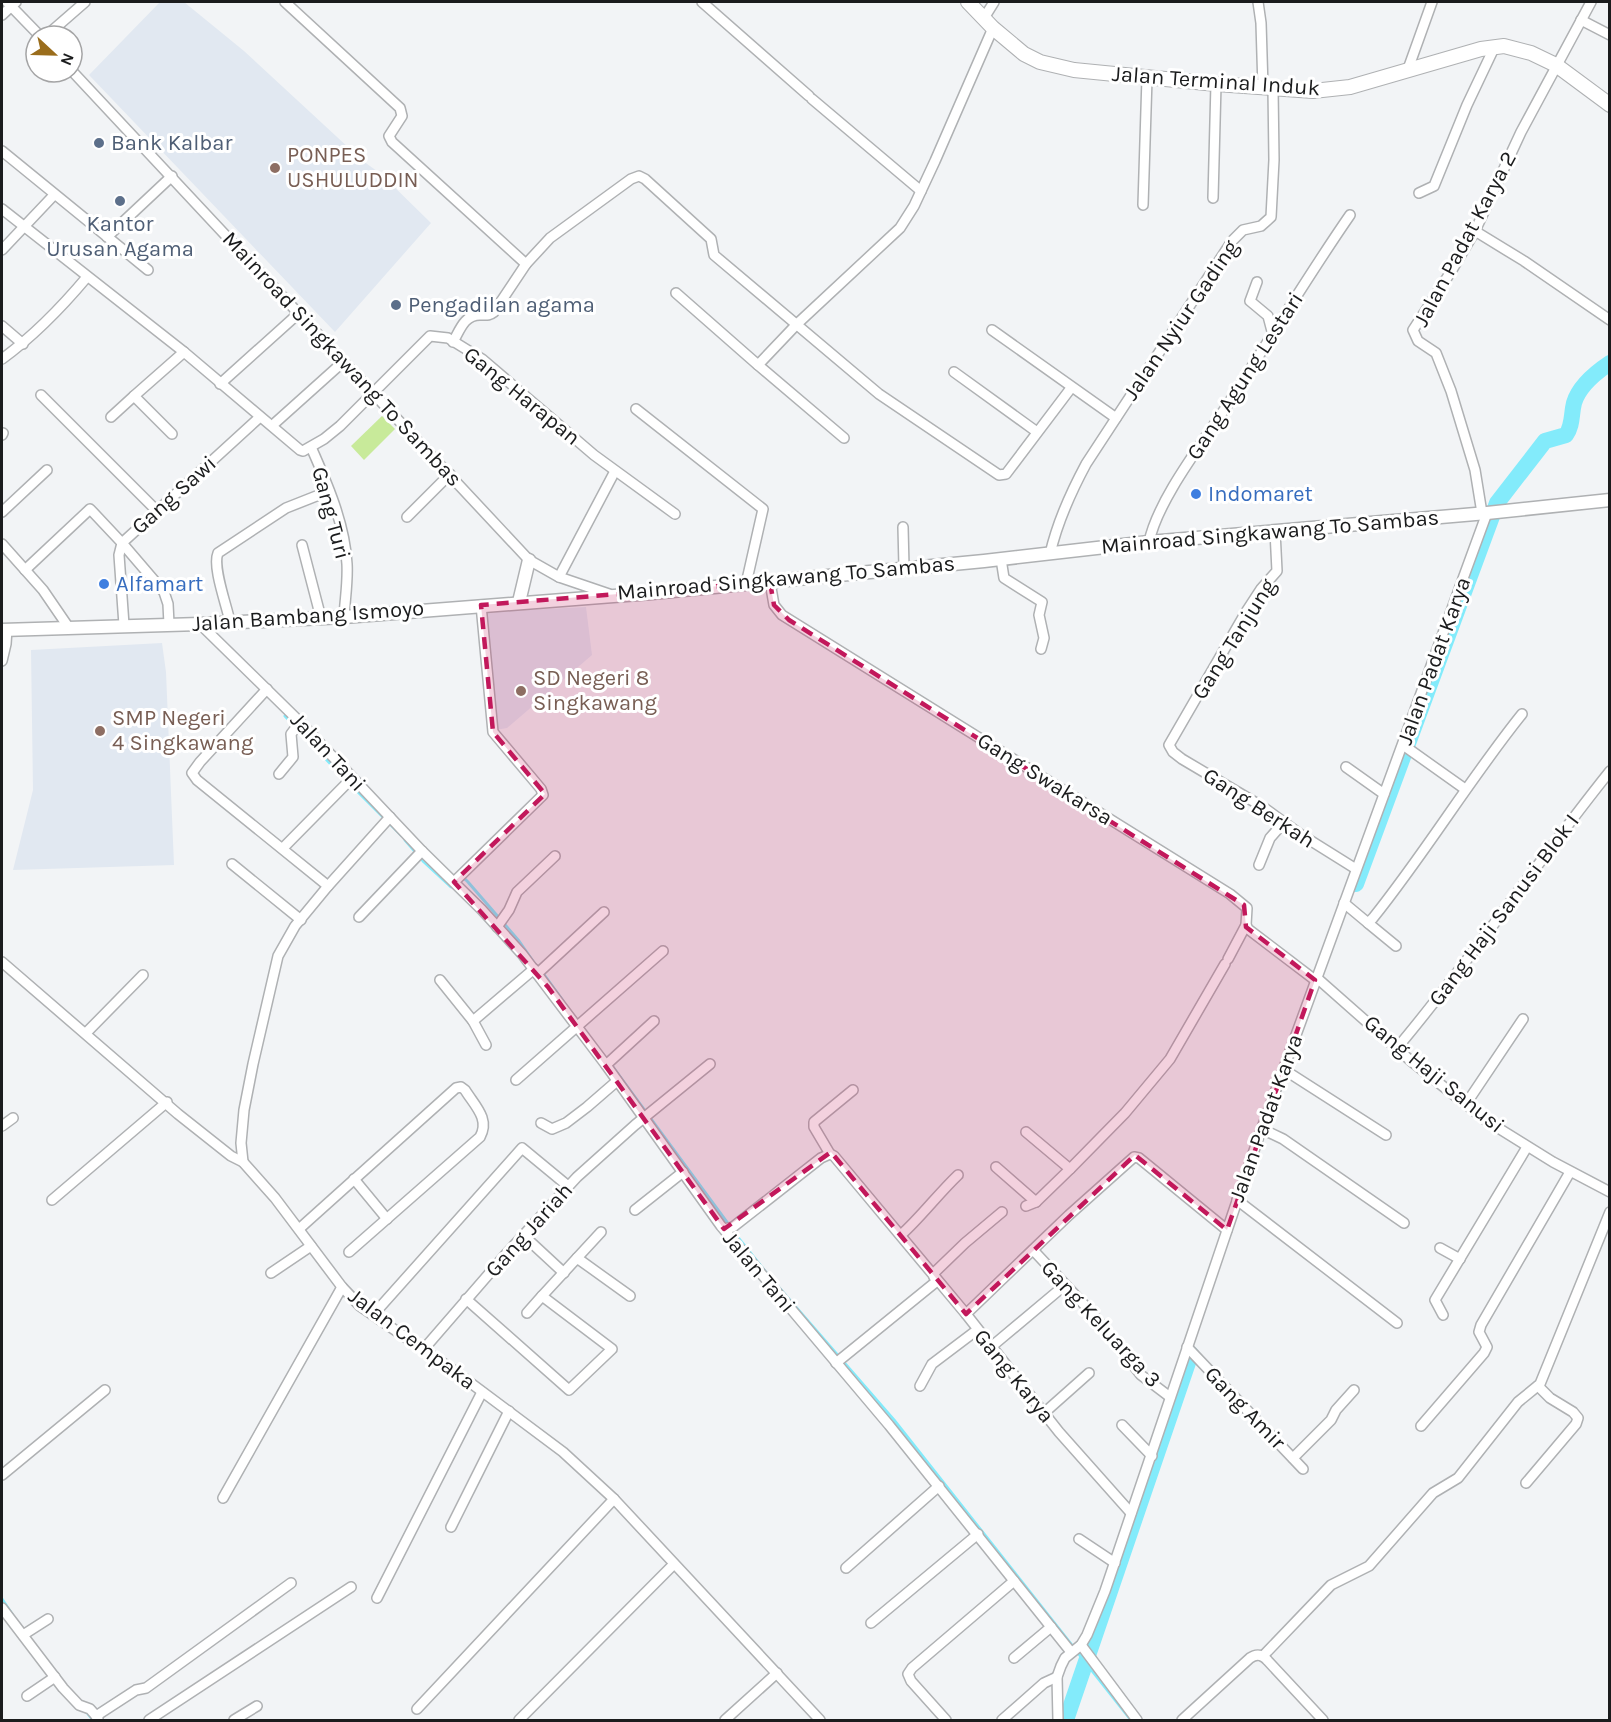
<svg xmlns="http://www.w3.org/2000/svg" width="1611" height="1722" font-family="Karla,sans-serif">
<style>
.built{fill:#e1e8f1}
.green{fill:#c8ea9a}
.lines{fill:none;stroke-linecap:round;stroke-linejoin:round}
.stream{stroke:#83ebfb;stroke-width:3}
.river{stroke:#83ebfb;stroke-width:16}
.minor-casing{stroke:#afb1b3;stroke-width:12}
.major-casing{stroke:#afb1b3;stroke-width:15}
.highway-casing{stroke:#afb1b3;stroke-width:16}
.minor{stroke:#fff;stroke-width:9}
.major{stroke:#fff;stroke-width:12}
.highway{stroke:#fff;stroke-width:14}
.marked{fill:#c2185b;fill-opacity:0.2;stroke:#c2185b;stroke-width:4.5;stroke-dasharray:12 8;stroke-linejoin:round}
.service-dot{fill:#5c6f8a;stroke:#fff;stroke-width:2}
.education-dot{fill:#8d6e63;stroke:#fff;stroke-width:2}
.shop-dot{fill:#3f7fe0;stroke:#fff;stroke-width:2}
.labels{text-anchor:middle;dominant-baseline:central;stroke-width:6;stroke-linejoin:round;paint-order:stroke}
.street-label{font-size:22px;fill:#1b1c1d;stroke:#fff}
.service-label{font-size:22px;fill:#4e5e75;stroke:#fff;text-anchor:start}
.education-label{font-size:22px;fill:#785e54;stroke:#fff;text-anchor:start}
.shop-label{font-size:22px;fill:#366cbe;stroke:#fff;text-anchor:start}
</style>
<rect width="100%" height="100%" fill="#f2f4f6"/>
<!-- built -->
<g class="built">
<polygon points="160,2 184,2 244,51 363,161 381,174 431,223 335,332 89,75"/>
<polygon points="586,607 592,655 507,728 495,730 487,612"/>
<polygon points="162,643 166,672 174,865 13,870 33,790 31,650"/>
</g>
<!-- green -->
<polygon class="green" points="382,416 395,429 364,460 351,446"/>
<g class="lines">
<!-- stream -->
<g class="stream">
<polyline points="285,716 345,779 401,835"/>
<polyline points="405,840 424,862 451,887 453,885"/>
<polyline points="460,880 465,879 468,882 519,941 537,967"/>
<polyline points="542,972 563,1001"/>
<polyline points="612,1066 729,1225"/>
<polyline points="732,1230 768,1275 894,1420 1131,1720"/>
<polyline points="2,1599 12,1614"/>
<polyline points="85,1710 93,1720"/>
</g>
<!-- river -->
<g class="river">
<path d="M1356,884L1497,503L1545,441L1566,435C1573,425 1571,415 1574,403C1579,386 1595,373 1610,363"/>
<polyline points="1066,1720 1191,1354"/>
</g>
<!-- minor casing -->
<g class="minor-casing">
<g id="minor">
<polyline points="7,2 40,36"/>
<polyline points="285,2 400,108 402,116 389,136 392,142 526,264"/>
<polyline points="702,2 809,96"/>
<polyline points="1258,2 1261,23 1263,88"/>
<polyline points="2,15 16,2"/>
<polyline points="984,18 994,2"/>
<polyline points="1581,20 1610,35"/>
<polyline points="46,36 85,2"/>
<polyline points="1408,69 1432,2"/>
<polyline points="72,71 529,560 559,577 609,594"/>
<polyline points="812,99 921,191"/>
<polyline points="2,151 148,270"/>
<polyline points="1419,193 1434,186 1467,105 1495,46"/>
<polyline points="1213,198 1216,84"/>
<polyline points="1143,205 1147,78"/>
<polyline points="2,209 184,352 300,450 303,451 324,439 340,426 430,336 448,338 482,359 594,455 675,514"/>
<polyline points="1475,231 1524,261 1610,320"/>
<polyline points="107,237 172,176"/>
<polyline points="2,250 54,195"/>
<polyline points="1257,282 1250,301 1268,316 1273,335"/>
<polyline points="676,293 758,365"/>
<polyline points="2,326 23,344"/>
<polyline points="992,330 1116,418"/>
<path d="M453,342C460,330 464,315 480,315C486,315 489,316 494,312L526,264L550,238L631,179L639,176L645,179L711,239L714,255L879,394L999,475L1006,474L1071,388"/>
<path d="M2,359C35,335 61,308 87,277"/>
<polyline points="954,372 1037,432"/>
<polyline points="220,384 299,313"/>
<polyline points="41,395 157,511"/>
<polyline points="636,409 763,509 746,584"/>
<polyline points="111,417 134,396"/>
<polyline points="275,423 343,362"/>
<polyline points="172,434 134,396 184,352"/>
<polyline points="2,435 3,433"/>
<polyline points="844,438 758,365 797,324 900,228 914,206 935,161 993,28"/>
<path d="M311,447C327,483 345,524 347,564C348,582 345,599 344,617"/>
<polyline points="2,512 47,470"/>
<polyline points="1482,513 1475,470 1451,391 1436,353 1418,341 1413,330 1452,270 1475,231 1521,132 1591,2"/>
<polyline points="407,517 450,474"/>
<polyline points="903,527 904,567"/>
<polyline points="1275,531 1277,571 1261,589 1246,612 1169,745 1173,752 1182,759 1263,807 1300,834 1356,869"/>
<path d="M1149,542C1158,499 1204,441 1228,404C1269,341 1307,277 1350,215"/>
<polyline points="2,544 43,590 69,628"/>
<polyline points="302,545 321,618"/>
<path d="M1050,554C1057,523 1071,492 1086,464L1232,241L1243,230L1261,226L1271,217L1274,160L1273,89"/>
<polyline points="1001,559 1004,578 1042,602 1039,615 1044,638 1041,649"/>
<polyline points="25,570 90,509 122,543 119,555 124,625"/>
<polyline points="559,577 615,471"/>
<polyline points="770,582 774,605 782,615 1230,894 1247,908 1246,925 1248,929 1315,980"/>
<path d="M230,622C227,606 212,567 218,553L286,508L329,491"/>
<polyline points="169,624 168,604 164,592 122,543 260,417"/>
<polyline points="200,624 300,722 422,851 482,910 522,954 606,1065 721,1226 889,1425 1071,1652"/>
<polyline points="2,661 6,644 7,629"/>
<polyline points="267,689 200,762 192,773 197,780 328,886"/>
<polyline points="1403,745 1465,789"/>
<polyline points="1346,767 1384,794"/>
<polyline points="279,774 293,757 291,734 300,722"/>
<polyline points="283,848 352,778"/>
<polyline points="232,864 301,920"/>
<polyline points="1259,865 1270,838 1284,822"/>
<polyline points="454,882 543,795 541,789 493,732 481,605"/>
<path d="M1344,903L1368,923L1373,918C1426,852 1469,780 1522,714"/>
<polyline points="359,917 422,851"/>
<polyline points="1368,923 1396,946"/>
<polyline points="497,927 509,910 517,892 555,856"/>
<polyline points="1228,959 1246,925"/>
<polyline points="2,962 178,1114 231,1156 243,1162 275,1198 342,1287 360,1306 456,1372 563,1452 614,1499 820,1720"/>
<polyline points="537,974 604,912"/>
<polyline points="1317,978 1411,1061 1487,1121 1553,1162 1610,1192"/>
<polyline points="440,980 473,1021"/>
<polyline points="86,1033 143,975"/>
<polyline points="486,1045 473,1021 534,969"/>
<path d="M1397,1048C1472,959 1537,862 1610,771"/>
<polyline points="606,1065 654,1021"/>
<polyline points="1283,1069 1386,1135"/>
<polyline points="516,1080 663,951"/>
<polyline points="1466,1104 1523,1019"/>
<polyline points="541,1123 552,1129 566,1123 587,1107 617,1081"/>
<polyline points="2,1126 13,1118"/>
<polyline points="1262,1129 1283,1139 1404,1223"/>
<polyline points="1026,1132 1070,1169"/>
<polyline points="830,1154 814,1127 814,1122 853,1090"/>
<polyline points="243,1162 241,1143 244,1110 253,1064 278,956 295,926 328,886 390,817"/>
<polyline points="996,1167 1036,1202"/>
<polyline points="354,1179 387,1219"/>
<polyline points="52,1200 167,1102"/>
<polyline points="1237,1200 1397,1323"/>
<polyline points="1026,1206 1036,1202 1070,1169 1125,1113 1170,1059 1225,964"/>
<polyline points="635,1210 683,1172"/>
<path d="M299,1229L456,1088L461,1087L465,1090C475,1106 490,1119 480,1137L349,1252"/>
<polyline points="724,1229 733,1227 821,1158 830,1154 834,1156 966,1314 1059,1432 1131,1513"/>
<polyline points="523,1235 564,1273"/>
<path d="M901,1235C922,1216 938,1194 958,1175"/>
<polyline points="1440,1248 1460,1259"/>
<polyline points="1033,1250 1092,1313 1141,1375 1170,1397"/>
<polyline points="577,1258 601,1232"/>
<polyline points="271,1273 311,1246"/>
<polyline points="934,1277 935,1272 965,1243 1002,1212"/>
<polyline points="542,1296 577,1258 630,1296"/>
<polyline points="466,1299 569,1390 612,1349 542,1296 527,1313"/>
<polyline points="966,1314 1069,1215 1134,1157 1139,1158 1227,1230"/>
<polyline points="373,1315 522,1148 568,1186"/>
<polyline points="1443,1315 1435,1300 1527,1147"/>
<polyline points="991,1347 1065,1285"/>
<polyline points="1187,1347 1303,1469"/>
<polyline points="423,1350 507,1253 577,1177 635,1125 710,1064"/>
<polyline points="836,1363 937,1281"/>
<polyline points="920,1386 932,1364 977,1330"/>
<polyline points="1044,1413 1089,1373"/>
<polyline points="1122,1425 1152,1456"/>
<polyline points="1421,1426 1484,1353 1487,1347 1479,1332 1481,1325 1570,1172"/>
<polyline points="1293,1458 1331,1420 1336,1410 1354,1390"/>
<polyline points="2,1475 105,1390"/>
<polyline points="1526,1483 1576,1424 1578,1418 1573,1412 1550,1398 1538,1386"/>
<polyline points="223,1498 342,1287"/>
<polyline points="451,1527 509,1411"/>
<polyline points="1079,1539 1115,1563"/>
<polyline points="846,1568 939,1486"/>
<polyline points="377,1598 482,1392"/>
<polyline points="2,1608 63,1688 79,1705 90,1709 98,1718"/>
<polyline points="871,1623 978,1534"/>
<polyline points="23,1635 48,1619"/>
<polyline points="1081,1645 1137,1720"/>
<polyline points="1263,1656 1331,1585 1369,1566 1433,1493 1458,1478 1518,1402 1540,1384 1610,1212"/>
<polyline points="1014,1658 1051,1627"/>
<polyline points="27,1696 55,1677"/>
<polyline points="417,1709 614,1499"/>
<polyline points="96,1716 136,1690 146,1688 291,1583"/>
<polyline points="149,1720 351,1587"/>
<polyline points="234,1720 257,1706"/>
<polyline points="519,1720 674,1564"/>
<polyline points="725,1720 777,1673"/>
<polyline points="946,1720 911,1681 908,1674 912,1668 1014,1581"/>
<polyline points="1002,1720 1044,1683 1057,1677"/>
<polyline points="1058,1720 1057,1677 1061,1666 1065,1658 1081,1645 1087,1635 1105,1591 1259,1136 1487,513"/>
<path d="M1182,1720L1250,1658C1257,1653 1263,1655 1268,1661L1323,1720"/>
</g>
</g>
<!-- major casing -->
<g class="major-casing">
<g id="major">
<polyline points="519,602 529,560"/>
<polyline points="2,630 200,624 344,617 652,593 984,561 1149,542 1487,513 1610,500"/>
</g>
</g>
<!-- highway casing -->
<g class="highway-casing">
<polyline id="highway" points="968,2 993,28 1024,54 1040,62 1074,70 1216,84 1313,91 1350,87 1481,49 1504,46 1531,53 1556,65 1610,105"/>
</g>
<!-- minor -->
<use href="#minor" class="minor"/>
<!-- major -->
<use href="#major" class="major"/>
<!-- highway -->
<use href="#highway" class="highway"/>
</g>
<!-- marked area -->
<path class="marked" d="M770,582L774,605L789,620L1244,905L1246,927L1315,980L1227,1230L1135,1155L966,1314L831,1152L724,1229L548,987L454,882L545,794L493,732L481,605Z"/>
<!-- markers -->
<g class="service-dot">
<circle cx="99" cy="143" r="6"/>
<circle cx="120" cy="201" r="6"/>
<circle cx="396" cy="305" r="6"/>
</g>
<g class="education-dot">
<circle cx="275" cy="168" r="6"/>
<circle cx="521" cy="691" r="6"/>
<circle cx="100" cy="731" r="6"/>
</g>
<g class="shop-dot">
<circle cx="1196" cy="494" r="6"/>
<circle cx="104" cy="584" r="6"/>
</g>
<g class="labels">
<!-- street labels -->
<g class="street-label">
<text transform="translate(1216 81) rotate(4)">Jalan Terminal Induk</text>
<text transform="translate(1465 239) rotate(-62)">Jalan Padat Karya 2</text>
<text transform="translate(1181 320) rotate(-56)">Jalan Nyiur Gading</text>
<text transform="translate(342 359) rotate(47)">Mainroad Singkawang To Sambas</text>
<text transform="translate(1245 376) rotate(-57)">Gang Agung Lestari</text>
<text transform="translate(522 396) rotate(39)">Gang Harapan</text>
<text transform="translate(174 495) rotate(-42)">Gang Sawi</text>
<text transform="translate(331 513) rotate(75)">Gang Turi</text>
<text transform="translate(1270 532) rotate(-5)">Mainroad Singkawang To Sambas</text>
<text transform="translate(786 578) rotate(-5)">Mainroad Singkawang To Sambas</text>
<text transform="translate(308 616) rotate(-4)">Jalan Bambang Ismoyo</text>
<text transform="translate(1234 639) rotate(-58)">Gang Tanjung</text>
<text transform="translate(1434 661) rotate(-70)">Jalan Padat Karya</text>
<text transform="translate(328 752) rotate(47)">Jalan Tani</text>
<text transform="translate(1045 779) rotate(32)">Gang Swakarsa</text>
<text transform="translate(1259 808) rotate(33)">Gang Berkah</text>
<text transform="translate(1504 910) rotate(-53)">Gang Haji Sanusi Blok I</text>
<text transform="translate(1434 1074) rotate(39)">Gang Haji Sanusi</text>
<text transform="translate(1266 1118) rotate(-70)">Jalan Padat Karya</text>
<text transform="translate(529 1230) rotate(-48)">Gang Jariah</text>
<text transform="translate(759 1272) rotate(50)">Jalan Tani</text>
<text transform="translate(1101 1324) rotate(47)">Gang Keluarga 3</text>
<text transform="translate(412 1339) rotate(37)">Jalan Cempaka</text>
<text transform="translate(1014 1376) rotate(51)">Gang Karya</text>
<text transform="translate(1245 1408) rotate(46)">Gang Amir</text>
</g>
<!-- service labels -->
<g class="service-label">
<text x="111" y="143">Bank Kalbar</text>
<text x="120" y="224" text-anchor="middle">Kantor<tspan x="120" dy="25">Urusan Agama</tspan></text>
<text x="408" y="305">Pengadilan agama</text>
</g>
<!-- education labels -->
<g class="education-label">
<text x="287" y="155">PONPES<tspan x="287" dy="25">USHULUDDIN</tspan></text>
<text x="533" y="678">SD Negeri 8<tspan x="533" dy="25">Singkawang</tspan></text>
<text x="112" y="718">SMP Negeri<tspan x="112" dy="25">4 Singkawang</tspan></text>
</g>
<!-- shop labels -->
<g class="shop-label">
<text x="1208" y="494">Indomaret</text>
<text x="116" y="584">Alfamart</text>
</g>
</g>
<!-- border -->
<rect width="1611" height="1722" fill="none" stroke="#1b1c1d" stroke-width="6"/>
<!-- north arrow -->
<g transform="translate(54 54) rotate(112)"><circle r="28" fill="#ffffff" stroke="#a4a4a5" stroke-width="1.5"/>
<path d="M0-4.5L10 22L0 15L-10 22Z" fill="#9a6d1c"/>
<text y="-9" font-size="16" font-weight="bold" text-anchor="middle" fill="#1b1c1d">N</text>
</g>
</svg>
